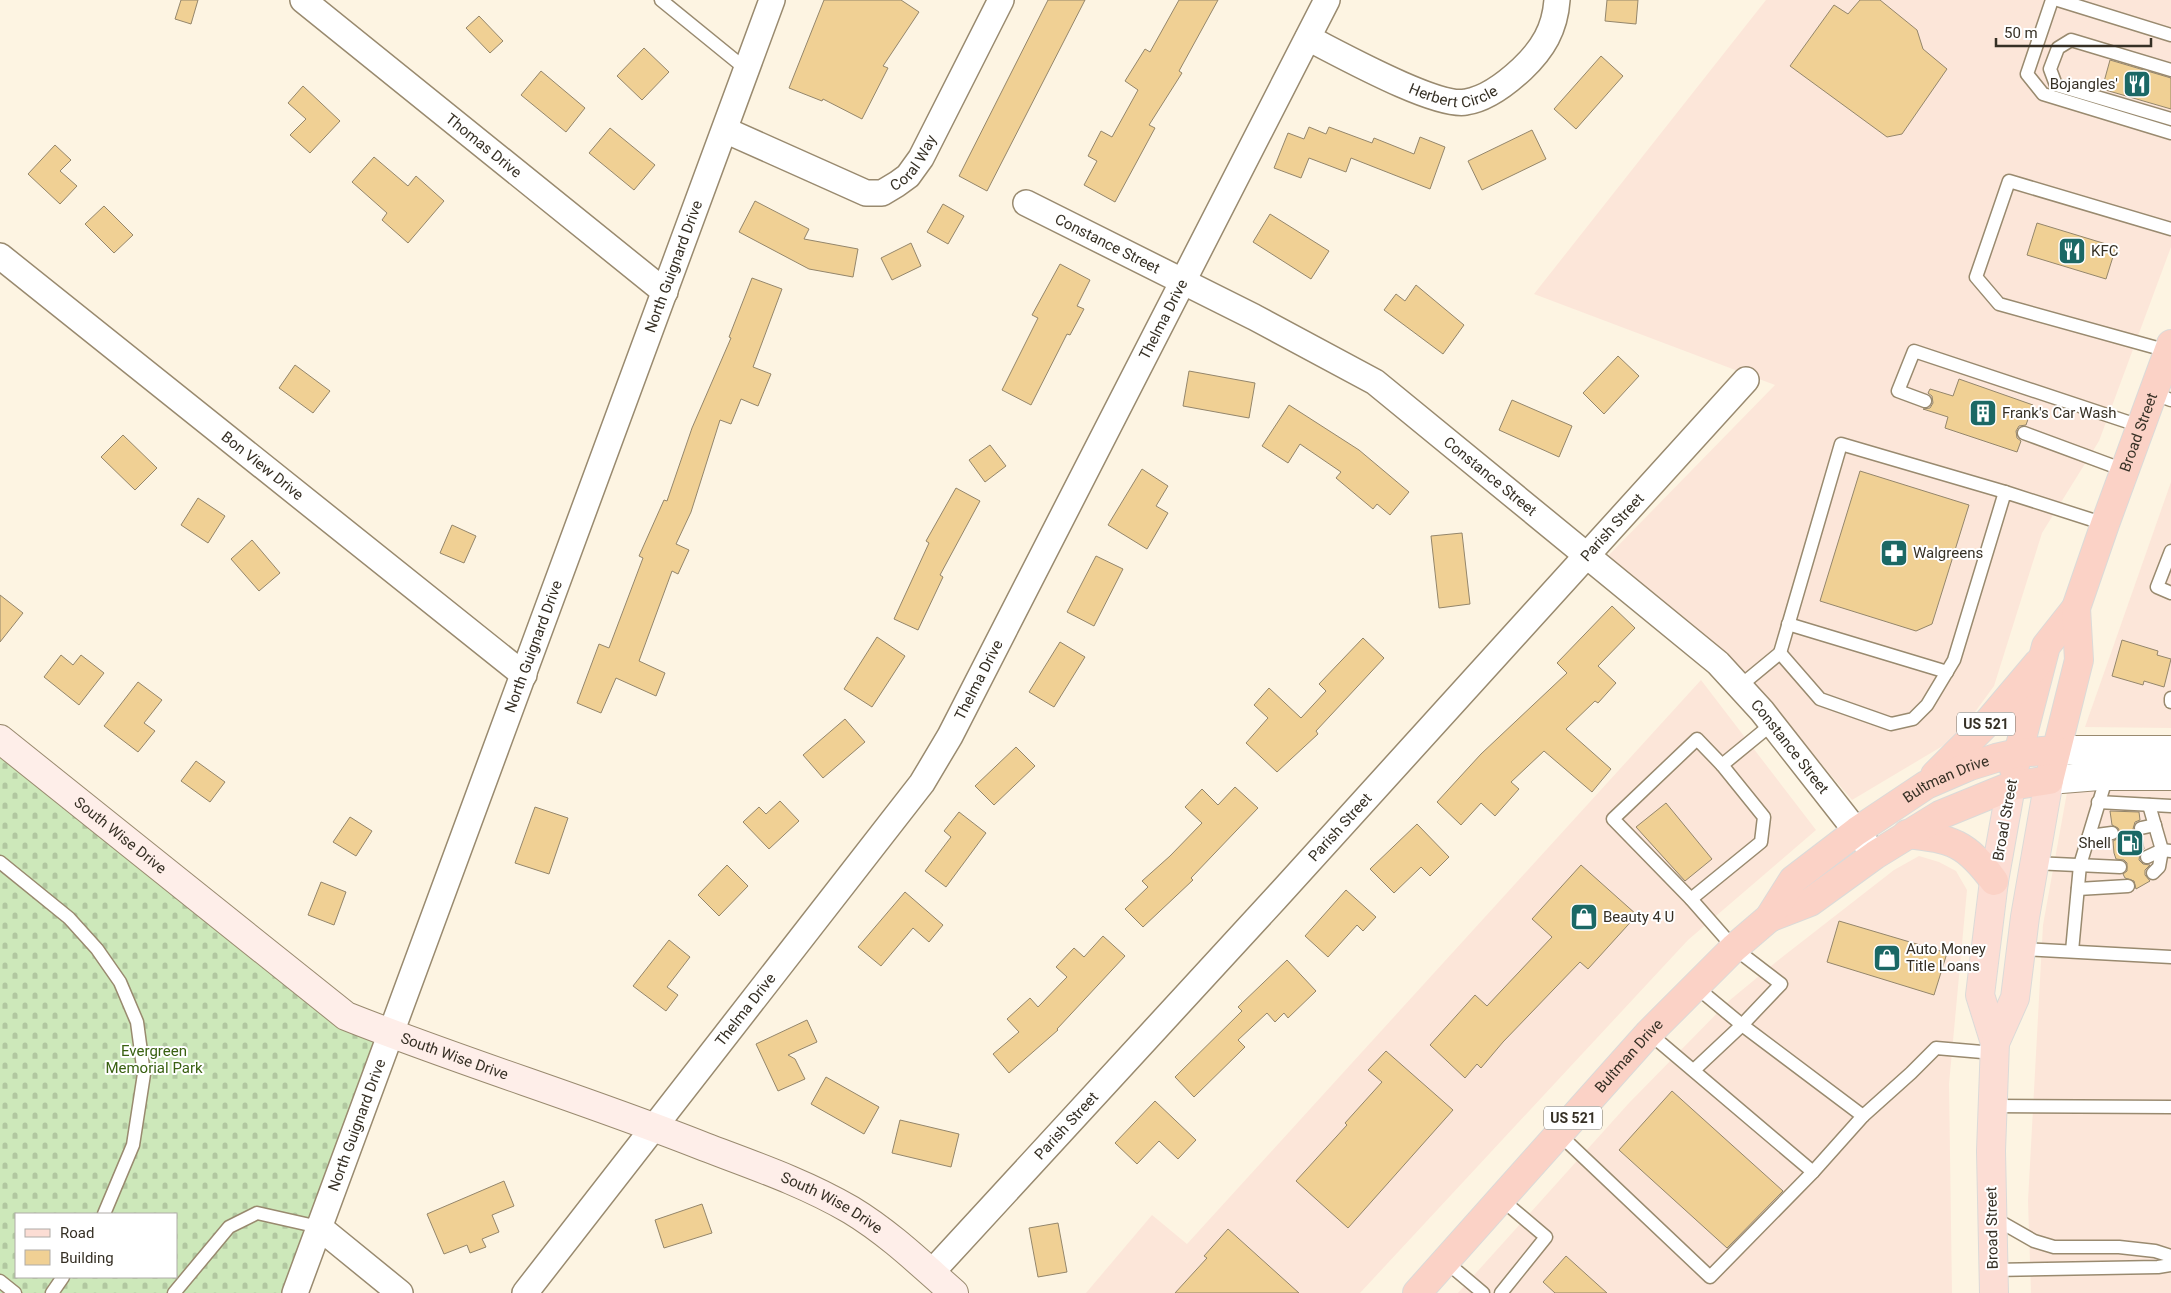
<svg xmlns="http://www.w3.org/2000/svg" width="2171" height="1293" font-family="Roboto,sans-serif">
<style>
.commercial{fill:#fce6d9}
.cemetery{fill:url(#cemetery-stones);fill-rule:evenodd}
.building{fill:#f0d094;stroke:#94866b}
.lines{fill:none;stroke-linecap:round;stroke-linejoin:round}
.service-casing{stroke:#998a6f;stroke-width:15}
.minor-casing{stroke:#998a6f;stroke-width:28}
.tertiary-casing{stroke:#998a6f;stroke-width:30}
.secondary-casing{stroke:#998a6f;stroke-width:30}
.primary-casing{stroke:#dbdad8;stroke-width:30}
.trunk-casing{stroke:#dbdad8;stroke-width:30}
.service{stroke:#fff;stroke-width:12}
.minor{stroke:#fff;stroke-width:25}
.tertiary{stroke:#fff;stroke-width:28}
.secondary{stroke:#feeee9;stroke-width:28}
.primary{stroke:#fcddd4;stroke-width:28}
.trunk{stroke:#fbd2c6;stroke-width:28}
.labels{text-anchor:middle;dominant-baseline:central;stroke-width:4;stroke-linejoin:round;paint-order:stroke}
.shield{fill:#fff;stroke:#726e66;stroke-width:1}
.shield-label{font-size:14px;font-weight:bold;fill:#363025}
.street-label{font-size:15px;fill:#363025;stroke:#fff}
.poi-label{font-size:15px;fill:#363025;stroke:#fff;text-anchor:start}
.park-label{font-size:15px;fill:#3a6112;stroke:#fff}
</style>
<defs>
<pattern id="cemetery-stones" width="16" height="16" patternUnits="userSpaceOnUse" patternTransform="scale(1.25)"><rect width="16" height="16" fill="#cde8ba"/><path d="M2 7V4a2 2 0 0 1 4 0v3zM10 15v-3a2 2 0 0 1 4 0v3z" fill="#b1c7a0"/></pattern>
</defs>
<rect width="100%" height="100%" fill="#fdf4e2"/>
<!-- commercial -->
<g class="commercial">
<polygon points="1766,0 2171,0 2171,247 2099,441 2042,533 1994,686 1956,738 1852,800 1729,656 1606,558 1775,385 1534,294"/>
<polygon points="2171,482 2171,728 2085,727"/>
<polygon points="1701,680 1816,830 1688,940 1360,1293 1086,1293 1152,1215 1187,1244"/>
<polygon points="2171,786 2171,1293 2031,1293 2028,1201 2043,925 2068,787"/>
<polygon points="1919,856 1939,862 1956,871 1967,890 1949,1084 1952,1293 1458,1293 1629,1103 1730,1000 1781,958 1894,870"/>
</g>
<!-- cemetery -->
<path class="cemetery" d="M0,739L392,1034L296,1293H0ZM16,1214H176V1277H16Z"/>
<!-- building -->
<g class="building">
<polygon points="181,0 198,0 191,24 175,19"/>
<polygon points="824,0 901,0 919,12 883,66 888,68 862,119 823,99 822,101 789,88"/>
<polygon points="1048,0 1085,0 987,191 959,176"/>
<polygon points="1179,0 1218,0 1179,71 1182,73 1149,125 1155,128 1115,202 1084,185 1097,161 1088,156 1101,131 1112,137 1138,90 1125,81 1145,49 1150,52"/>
<polygon points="1607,0 1638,0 1636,24 1605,21"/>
<polygon points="1860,0 1880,0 1917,30 1923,49 1947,69 1902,134 1887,137 1790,66 1834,5 1848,14"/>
<polygon points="479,16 503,41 490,53 466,28"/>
<polygon points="644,48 669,72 642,100 617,76"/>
<polygon points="1601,56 1623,76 1576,129 1554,109"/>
<polygon points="2110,60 2171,78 2171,109 2102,89"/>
<polygon points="541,71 585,108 566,132 521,95"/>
<polygon points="303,86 340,121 310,153 290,135 306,119 288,103"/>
<polygon points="1309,127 1326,134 1329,127 1372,143 1374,138 1414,154 1420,137 1445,147 1430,189 1351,158 1346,172 1309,158 1301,178 1274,168 1288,133 1304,139"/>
<polygon points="610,128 655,165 634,190 589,153"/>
<polygon points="1532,130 1546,159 1482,190 1468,161"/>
<polygon points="55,145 71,160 60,171 77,186 60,204 28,174"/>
<polygon points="374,157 408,186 416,176 444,201 408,243 382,220 387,213 352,182"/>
<polygon points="755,201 809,229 804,239 858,249 853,277 809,269 739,232"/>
<polygon points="943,204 964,216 948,244 927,232"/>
<polygon points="104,206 133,235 114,253 85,224"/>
<polygon points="1270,214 1329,251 1311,279 1253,242"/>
<polygon points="2037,223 2116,247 2106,279 2027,255"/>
<polygon points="911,243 921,266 892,280 881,258"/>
<polygon points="1060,264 1090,280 1077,306 1084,309 1070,335 1067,334 1031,405 1002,390 1038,318 1032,315"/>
<polygon points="752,278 782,289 753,367 771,374 758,406 741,399 731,424 720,420 691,512 676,544 689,550 678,574 672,571 639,661 665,673 656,696 616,678 601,713 577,703 599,644 609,648 643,558 639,556 664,500 667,501 692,428 731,338 729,337"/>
<polygon points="1416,285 1464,325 1443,354 1384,310 1396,294 1405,301"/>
<polygon points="1618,356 1639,376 1604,414 1583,393"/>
<polygon points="295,365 330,391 313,413 279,388"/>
<polygon points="1189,371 1255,383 1249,418 1183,406"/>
<polygon points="1959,379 2033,405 2026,425 2019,426 2016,431 2017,438 2021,441 2017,452 1945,428 1948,417 1923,409 1930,408 1933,403 1932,396 1928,393 1930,389 1953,396"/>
<polygon points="1512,400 1572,426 1559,457 1499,430"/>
<polygon points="1289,405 1359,450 1409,492 1390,515 1377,504 1373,509 1336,478 1341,472 1300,444 1288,463 1262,446"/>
<polygon points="123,435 157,468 135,490 101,457"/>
<polygon points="990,445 1006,466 985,482 969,460"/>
<polygon points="1142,469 1168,486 1156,506 1168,513 1147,549 1108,525"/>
<polygon points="1860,471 1969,505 1932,624 1916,631 1820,601"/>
<polygon points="956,488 980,501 940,575 943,577 918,630 894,619 929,543 926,541"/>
<polygon points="198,498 225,516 208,543 181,525"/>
<polygon points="452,525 476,536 464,563 440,553"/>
<polygon points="1462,533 1470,604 1439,608 1431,536"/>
<polygon points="252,540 280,573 259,591 231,559"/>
<polygon points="1096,556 1123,569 1094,626 1067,612"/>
<polygon points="0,595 23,613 0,642"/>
<polygon points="1612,606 1635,628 1598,666 1616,683 1598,703 1595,701 1566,729 1611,769 1592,792 1544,751 1511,782 1519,789 1495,816 1481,803 1461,825 1437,802 1481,754 1567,673 1557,663"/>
<polygon points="877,637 905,656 872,707 844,689"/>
<polygon points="1363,638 1384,658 1316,731 1318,734 1277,772 1246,743 1268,718 1254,705 1269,688 1301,718 1326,691 1319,684"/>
<polygon points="2122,640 2158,651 2157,655 2171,659 2164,687 2144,681 2143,685 2112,676"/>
<polygon points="1060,642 1085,657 1054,707 1029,692"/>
<polygon points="61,655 73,665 81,655 104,673 79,705 44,677"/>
<polygon points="138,682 162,700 144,723 155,731 138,752 104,726"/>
<polygon points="845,719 865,742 823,778 803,755"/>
<polygon points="1016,747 1035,766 994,805 975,786"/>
<polygon points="196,761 225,782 210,802 181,781"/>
<polygon points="1235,787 1258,808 1191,878 1193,880 1143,927 1125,909 1148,887 1142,881 1170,856 1202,823 1185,807 1202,789 1218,805"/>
<polygon points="780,801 799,821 769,849 743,822 759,807 766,814"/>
<polygon points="1666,803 1712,859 1685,881 1636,827"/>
<polygon points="535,807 568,818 549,874 515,863"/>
<polygon points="2110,811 2139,812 2140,820 2135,822 2133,829 2135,834 2142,836 2144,849 2140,853 2139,860 2143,864 2150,865 2145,870 2145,875 2150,881 2136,889 2134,881 2125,878 2123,874 2127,871 2127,863 2124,860 2116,859 2114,853 2113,841 2117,839 2120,832 2118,828 2112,825"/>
<polygon points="959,812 986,833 946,887 925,871 951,837 944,831"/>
<polygon points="350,817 372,831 356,856 333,842"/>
<polygon points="1417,824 1449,857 1430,876 1421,867 1394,893 1370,869"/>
<polygon points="727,865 748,886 719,916 698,895"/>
<polygon points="1581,865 1637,915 1588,969 1580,962 1503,1042 1481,1068 1477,1064 1465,1078 1430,1045 1475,995 1487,1006 1552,937 1532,919"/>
<polygon points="321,882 346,892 334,925 308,915"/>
<polygon points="1346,890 1376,917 1363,931 1357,925 1328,957 1305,936"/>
<polygon points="905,892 943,925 929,942 913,928 881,966 858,947"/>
<polygon points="1839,921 1947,953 1934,995 1827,962"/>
<polygon points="1103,936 1125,956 1057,1029 1058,1030 1009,1073 993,1054 1019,1032 1007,1019 1030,998 1038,1007 1067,977 1056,967 1074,948 1084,957"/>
<polygon points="669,940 690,957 667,987 678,995 666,1011 633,986"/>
<polygon points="1287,960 1316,991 1288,1018 1284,1013 1275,1022 1267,1013 1238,1040 1245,1047 1194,1097 1175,1077 1242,1011 1238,1007"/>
<polygon points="807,1020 817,1042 788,1055 795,1059 805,1079 778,1091 756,1044"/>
<polygon points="1386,1051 1453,1110 1348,1228 1296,1181 1347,1125 1345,1123 1382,1082 1368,1070"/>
<polygon points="826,1077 879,1107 864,1134 811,1104"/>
<polygon points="1672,1091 1783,1191 1727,1248 1619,1150"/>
<polygon points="1155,1101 1196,1140 1178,1159 1159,1141 1137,1164 1115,1143"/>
<polygon points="900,1120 959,1134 951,1167 892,1153"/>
<polygon points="504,1181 514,1206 492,1215 499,1232 482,1239 486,1247 470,1253 467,1245 444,1254 427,1214"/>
<polygon points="702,1204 712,1233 664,1248 655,1220"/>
<polygon points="1058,1223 1067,1272 1038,1277 1029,1228"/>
<polygon points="1228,1229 1299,1293 1175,1293 1207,1258 1204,1256"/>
<polygon points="1566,1256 1607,1293 1555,1293 1543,1282"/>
</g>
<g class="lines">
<!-- service casing -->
<g class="service-casing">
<g id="service">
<polyline points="661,0 747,70"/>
<polyline points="2052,0 2027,74 2043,94 2171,133"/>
<polyline points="2058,0 2171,35"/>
<polyline points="2171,70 2071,40 2058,48 2050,69 2056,85 2171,119"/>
<polyline points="2168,351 1999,304 1976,277 2009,181 2171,229"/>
<polyline points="2152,393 2171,400"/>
<polyline points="1925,401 1898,391 1914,351 2140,426"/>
<polyline points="2024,433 2124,470"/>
<polyline points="2171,551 2157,587 2171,593"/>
<polyline points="1788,624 1947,672"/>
<polyline points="1780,653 1841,444 2005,492"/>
<polyline points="1740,686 1780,653 1820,699 1891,724 1913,719 1927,705 1954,660 2005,492 2105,524"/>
<polyline points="2171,698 2171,702"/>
<polyline points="1722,765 1697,739 1613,819 1691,899 1734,948 1781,984 1742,1025 1863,1116 1813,1172"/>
<polyline points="2098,802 2171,806"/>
<polyline points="2149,805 2162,850 2171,851"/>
<polyline points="2141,828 2155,825"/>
<polyline points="2089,836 2112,833"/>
<polyline points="2147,857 2162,850"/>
<polyline points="0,862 69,918 97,949 120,982 137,1022 144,1074 133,1145 104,1214"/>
<polyline points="2034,863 2120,867"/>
<polyline points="2153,873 2159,867 2162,850"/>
<polyline points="2078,889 2128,886"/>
<polyline points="1691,899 1761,842 1764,817 1722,765 1772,724"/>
<polyline points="2021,949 2171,957"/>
<polyline points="2072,951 2080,865 2107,776"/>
<polyline points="1694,1070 1742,1025 1695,986"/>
<polyline points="1991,1106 2171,1107"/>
<polyline points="1863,1116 1911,1073 1936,1048 1994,1053"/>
<polyline points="1559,1134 1710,1277 1813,1172 1649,1033"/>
<polyline points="1501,1199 1546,1237 1501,1293"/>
<polyline points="1992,1217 2034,1241 2054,1247 2119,1247 2155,1251 2171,1256"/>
<polyline points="1445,1261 1483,1293"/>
<polyline points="1993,1270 2158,1267 2171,1265"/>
<polyline points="0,1281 15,1293"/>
<polyline points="52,1293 63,1277"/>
<polyline points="174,1293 229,1227 257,1213 319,1227"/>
</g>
</g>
<!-- minor casing -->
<g class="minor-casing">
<g id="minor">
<path id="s1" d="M303,0L665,292"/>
<path id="s2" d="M1308,38C1338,53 1436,108 1466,102C1486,99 1507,83 1522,69C1543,49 1555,29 1557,0"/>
<path id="s3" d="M725,130L866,193H882L897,184L908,176L921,158L1001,0"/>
<path id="s4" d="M1026,203L1254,317L1375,382L1718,663L1762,711L1875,855"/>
<path id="s5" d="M0,256L524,675"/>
<polyline points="319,1227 400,1293"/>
<path id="s6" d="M931,1273L1275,899L1746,380"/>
<path id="s7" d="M295,1293L772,0"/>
<path id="s8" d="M525,1293L922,783L950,736L1327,0"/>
</g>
</g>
<!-- tertiary casing -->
<g class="tertiary-casing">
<g id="tertiary">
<polyline points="2056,750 2171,750"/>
<polyline points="2049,780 2099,776 2171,776"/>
</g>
</g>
<!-- secondary casing -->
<g class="secondary-casing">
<g id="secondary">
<path id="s9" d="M0,739L346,1016C464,1063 587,1100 705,1147C755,1166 805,1183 851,1210C889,1233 921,1264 954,1293"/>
</g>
</g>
<!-- primary casing -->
<g class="primary-casing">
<g id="primary">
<polyline points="1995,1043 1980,995 1994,881 2011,786"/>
<polyline points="1994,1293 1991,1151 1995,1043 2015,998 2025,917 2049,780"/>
</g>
</g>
<!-- trunk casing -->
<g class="trunk-casing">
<g id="trunk">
<polyline points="2014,769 2046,646 2076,608"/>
<polyline points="1935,775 1989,721 2038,663"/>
<path d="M1907,834C1953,839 1966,843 1994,881"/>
<path id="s10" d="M1769,918L1810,902L1875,855L1940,815L2011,786L2049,780L2079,660L2076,608L2105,524L2171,344"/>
<path id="s11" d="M1417,1293L1649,1033L1734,948L1769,918L1793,880L1857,831L1926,785L1970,766L1996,758L2018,753L2056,750"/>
</g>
</g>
<!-- service -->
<use href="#service" class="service"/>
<!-- minor -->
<use href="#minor" class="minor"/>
<!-- tertiary -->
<use href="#tertiary" class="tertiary"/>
<!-- secondary -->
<use href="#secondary" class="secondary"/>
<!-- primary -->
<use href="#primary" class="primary"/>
<!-- trunk -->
<use href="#trunk" class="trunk"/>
</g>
<!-- icons -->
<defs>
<g id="restaurant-square" transform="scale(1.4375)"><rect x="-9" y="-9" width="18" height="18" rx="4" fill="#1b6865" stroke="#fff"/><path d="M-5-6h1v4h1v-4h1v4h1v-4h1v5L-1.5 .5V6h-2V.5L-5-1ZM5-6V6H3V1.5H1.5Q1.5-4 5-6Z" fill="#fff"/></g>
<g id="building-square" transform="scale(1.4375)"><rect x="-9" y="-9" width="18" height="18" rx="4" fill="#1b6865" stroke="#fff"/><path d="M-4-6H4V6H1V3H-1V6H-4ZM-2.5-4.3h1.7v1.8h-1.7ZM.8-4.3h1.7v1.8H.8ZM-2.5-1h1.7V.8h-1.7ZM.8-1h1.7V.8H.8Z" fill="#fff"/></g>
<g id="pharmacy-square" transform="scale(1.4375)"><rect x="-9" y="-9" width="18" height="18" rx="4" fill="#1b6865" stroke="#fff"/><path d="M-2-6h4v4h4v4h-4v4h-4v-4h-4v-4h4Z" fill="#fff"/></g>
<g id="fuel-square" transform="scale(1.4375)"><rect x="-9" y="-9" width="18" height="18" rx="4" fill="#1b6865" stroke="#fff"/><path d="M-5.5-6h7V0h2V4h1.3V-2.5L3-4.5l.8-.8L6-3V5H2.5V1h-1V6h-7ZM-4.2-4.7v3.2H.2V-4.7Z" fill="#fff"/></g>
<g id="shop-square" transform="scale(1.4375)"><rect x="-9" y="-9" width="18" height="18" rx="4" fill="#1b6865" stroke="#fff"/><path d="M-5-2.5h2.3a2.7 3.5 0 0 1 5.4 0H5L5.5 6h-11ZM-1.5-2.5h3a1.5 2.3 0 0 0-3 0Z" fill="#fff"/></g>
</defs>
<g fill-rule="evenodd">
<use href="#restaurant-square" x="2137" y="84"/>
<use href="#restaurant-square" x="2072" y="251"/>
<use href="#building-square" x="1983" y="413"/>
<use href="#pharmacy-square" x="1894" y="553"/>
<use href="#fuel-square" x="2130" y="843"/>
<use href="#shop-square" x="1584" y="917"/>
<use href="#shop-square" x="1887" y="958"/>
</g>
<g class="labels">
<!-- shield labels -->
<g class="shield">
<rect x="1957" y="712.5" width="58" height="23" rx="4"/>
<rect x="1544" y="1106.5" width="58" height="23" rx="4"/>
</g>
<g class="shield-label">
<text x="1986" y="724">US 521</text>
<text x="1573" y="1118">US 521</text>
</g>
<!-- street labels -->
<g class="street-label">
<text stroke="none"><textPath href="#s2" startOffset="159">Herbert Circle</textPath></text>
<text stroke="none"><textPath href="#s1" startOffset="232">Thomas Drive</textPath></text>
<text stroke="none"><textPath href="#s3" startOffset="215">Coral Way</textPath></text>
<text stroke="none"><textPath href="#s4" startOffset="91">Constance Street</textPath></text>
<text stroke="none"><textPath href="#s7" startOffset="1094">North Guignard Drive</textPath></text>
<text stroke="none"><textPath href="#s8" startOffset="1169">Thelma Drive</textPath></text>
<text stroke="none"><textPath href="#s10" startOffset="678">Broad Street</textPath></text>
<text stroke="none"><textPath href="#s5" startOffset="336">Bon View Drive</textPath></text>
<text stroke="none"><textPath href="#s4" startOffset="541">Constance Street</textPath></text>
<text stroke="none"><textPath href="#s6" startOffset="1010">Parish Street</textPath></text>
<text stroke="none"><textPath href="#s7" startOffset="689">North Guignard Drive</textPath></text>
<text stroke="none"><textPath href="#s8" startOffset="764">Thelma Drive</textPath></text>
<text stroke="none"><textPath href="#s4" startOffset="946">Constance Street</textPath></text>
<text stroke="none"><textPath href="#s11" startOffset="744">Bultman Drive</textPath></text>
<text transform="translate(2005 820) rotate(-80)">Broad Street</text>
<text stroke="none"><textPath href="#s6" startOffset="605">Parish Street</textPath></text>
<text stroke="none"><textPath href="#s9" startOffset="154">South Wise Drive</textPath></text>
<text stroke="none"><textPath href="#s8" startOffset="359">Thelma Drive</textPath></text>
<text stroke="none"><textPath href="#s9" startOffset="559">South Wise Drive</textPath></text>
<text stroke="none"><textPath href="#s11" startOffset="318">Bultman Drive</textPath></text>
<text stroke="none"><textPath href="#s7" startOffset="179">North Guignard Drive</textPath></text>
<text stroke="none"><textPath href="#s6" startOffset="200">Parish Street</textPath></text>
<text stroke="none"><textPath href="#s9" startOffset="964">South Wise Drive</textPath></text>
<text transform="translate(1992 1228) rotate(-91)">Broad Street</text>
</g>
<!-- poi labels -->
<g class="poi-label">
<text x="2118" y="84" text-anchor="end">Bojangles'</text>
<text x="2091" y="251">KFC</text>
<text x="2002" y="413">Frank's Car Wash</text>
<text x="1913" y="553">Walgreens</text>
<text x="2111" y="843" text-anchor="end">Shell</text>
<text x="1603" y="917">Beauty 4 U</text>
<text x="1906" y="949">Auto Money<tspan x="1906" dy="17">Title Loans</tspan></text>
</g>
<!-- park labels -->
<g class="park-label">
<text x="154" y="1051">Evergreen<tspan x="154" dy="17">Memorial Park</tspan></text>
</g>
</g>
<!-- legend -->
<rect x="15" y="1213" width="162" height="65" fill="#ffffff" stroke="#afaca8"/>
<rect x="25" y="1229" width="25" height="8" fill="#fcddd4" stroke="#afaca8"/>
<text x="60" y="1238" font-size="15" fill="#363025">Road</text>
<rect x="25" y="1250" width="25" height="15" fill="#f0d094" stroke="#afaca8"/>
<text x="60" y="1263" font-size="15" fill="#363025">Building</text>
<!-- scale -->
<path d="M1996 38v8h155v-8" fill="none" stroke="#363025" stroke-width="2.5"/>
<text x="2004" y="38" font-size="15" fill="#363025" stroke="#ffffff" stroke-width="4" paint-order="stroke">50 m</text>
</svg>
